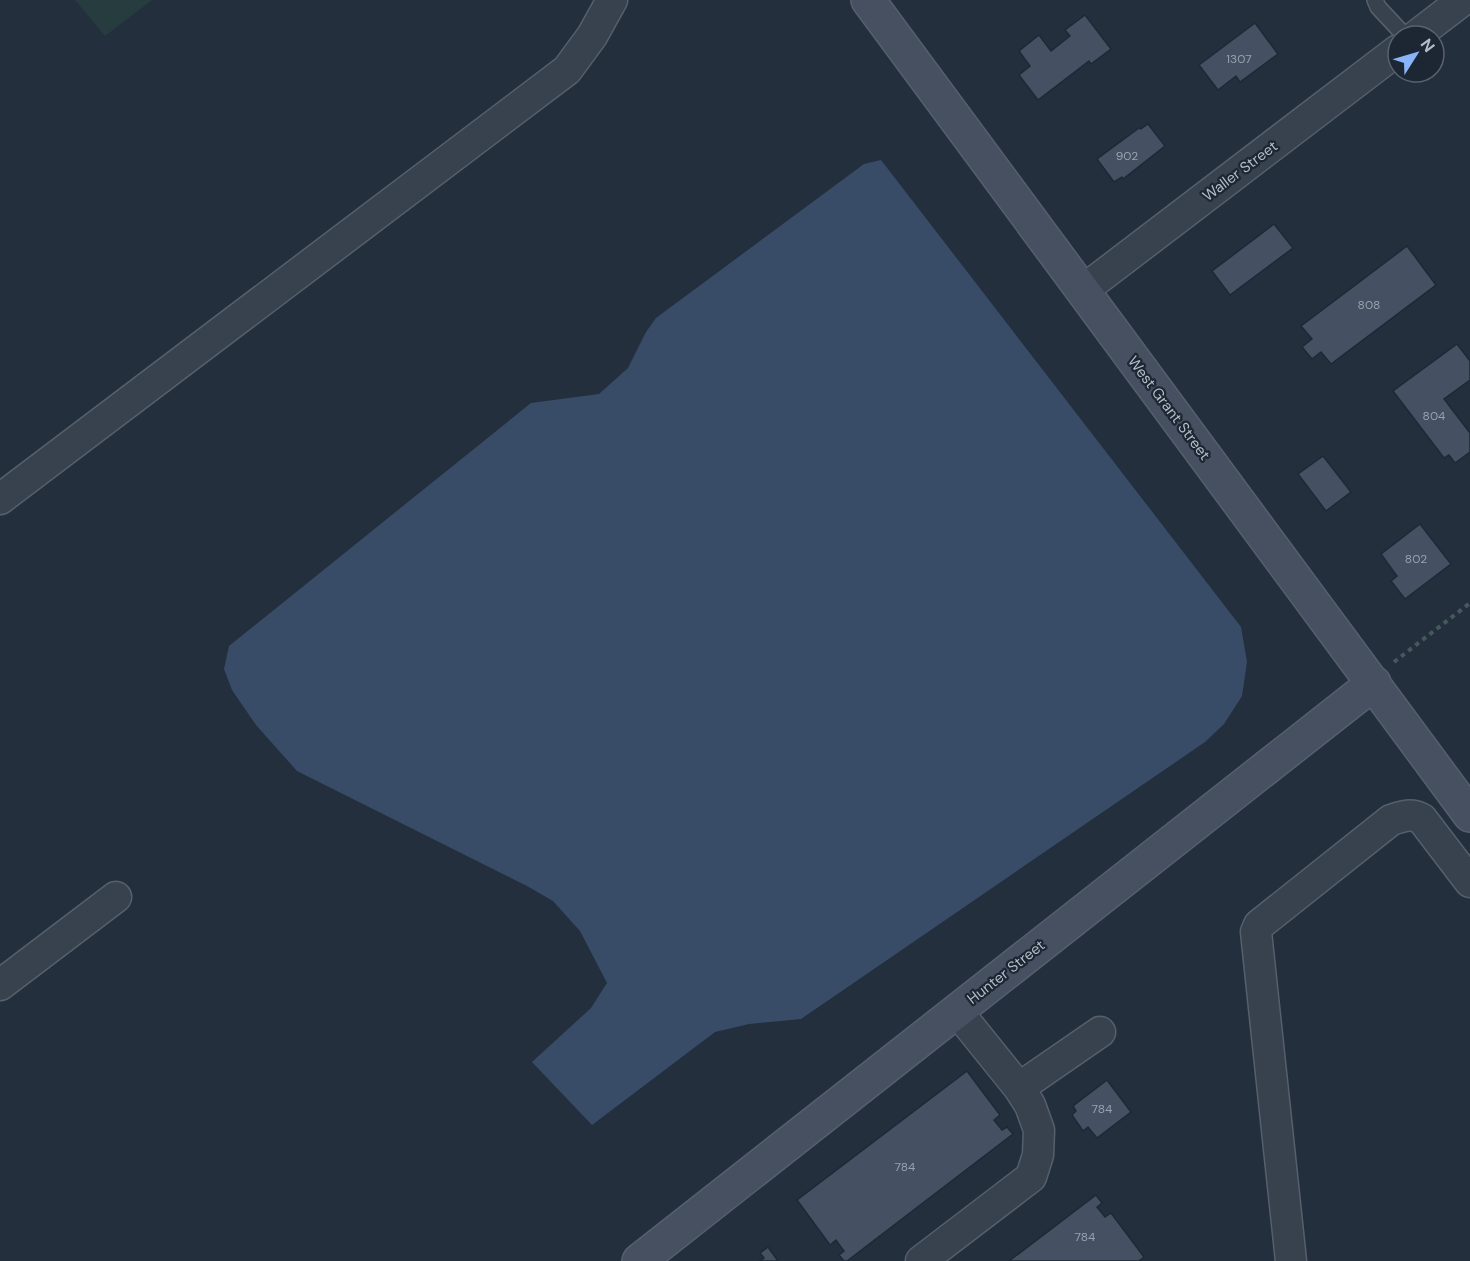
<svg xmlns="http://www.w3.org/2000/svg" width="1470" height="1261" viewBox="0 0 1470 1261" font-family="'DM Sans',sans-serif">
<rect width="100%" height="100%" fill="#242f3e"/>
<!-- green -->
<path fill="#263c3f" d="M75 0H152L105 36Z"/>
<!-- water -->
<path fill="#394c67" d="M881 160 1241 627 1247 662 1242 696 1224 724 1205 742 801 1019 749 1024 715 1032 592 1125 532 1062 591 1008 607 983 580 931 553 901 527 886 297 771 256 725 232 690 224 669 229 646 531 403 599 394 628 368 646 332 656 318 864 164Z"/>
<!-- building -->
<path fill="#455162" stroke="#1f2835" stroke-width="1.5" d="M1085 15 1111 49 1091 64 1089 61 1038 100 1019 75 1030 66 1019 51 1039 35 1051 51 1070 36 1065 30Z
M1255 23 1278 54 1240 82 1236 76 1218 90 1199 65Z
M1148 124 1165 146 1123 179 1122 177 1114 182 1097 159 1139 128 1141 129Z
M1274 224 1293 248 1230 295 1212 271Z
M1407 246 1436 285 1331 364 1321 352 1312 359 1302 347 1312 339 1301 326Z
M1457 344 1470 361V380L1444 399 1470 433V452L1455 463 1449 455 1444 458 1393 391Z
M1323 456 1351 492 1326 511 1298 474Z
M1420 524 1451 564 1405 599 1391 581 1397 576 1381 554Z
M967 1071 1000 1115 994 1120 1002 1130 1007 1127 1013 1134 847 1261H844L839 1255 844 1251 836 1240 830 1245 797 1200Z
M1107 1080 1131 1112 1097 1138 1088 1127 1083 1131 1072 1115 1076 1111 1073 1106Z
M1096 1195 1102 1203 1097 1207 1105 1217 1111 1213 1144 1257 1139 1261H1009Z
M768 1247 778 1261H760L764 1258 760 1253Z"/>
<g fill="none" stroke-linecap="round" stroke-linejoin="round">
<!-- lane casing -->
<g stroke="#565f6c" stroke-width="18">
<path id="lane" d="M1375 0 1378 7 1405 36"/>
</g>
<!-- street casing -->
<g stroke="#565f6c" stroke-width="33">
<path id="street" d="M1416 36 1463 0
M1082 291 1398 50
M0 499 567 70 592 36 612 0
M0 985 116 897
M1019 1088 1100 1032
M921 1261 1031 1177 1038 1155 1039 1130 1030 1105 1019 1088 957 1011
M1291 1261 1256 932 1259 925 1391 820C1403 816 1411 813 1422 819L1470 882"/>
</g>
<!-- secondary casing -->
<g stroke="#565f6c" stroke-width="36">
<path id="secondary" d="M868 0 1470 815
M639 1261 1374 683"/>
</g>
<!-- path -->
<path stroke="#44595c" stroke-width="4" stroke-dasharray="4.5 4.5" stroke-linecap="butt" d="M1394 662 1470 603"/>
<!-- lane -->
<use href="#lane" stroke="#38414e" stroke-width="15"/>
<!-- street -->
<use href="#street" stroke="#38414e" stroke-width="30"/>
<!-- secondary -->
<use href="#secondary" stroke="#465061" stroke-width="33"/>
</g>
<g text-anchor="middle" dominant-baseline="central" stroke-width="4.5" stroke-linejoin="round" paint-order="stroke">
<!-- number labels -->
<g font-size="12" fill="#98a1af">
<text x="1239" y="59">1307</text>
<text x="1127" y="156">902</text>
<text x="1369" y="305">808</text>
<text x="1434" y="416">804</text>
<text x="1416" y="559">802</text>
<text x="1102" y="1109">784</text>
<text x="905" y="1167">784</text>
<text x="1085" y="1237">784</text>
</g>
<!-- street labels -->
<g font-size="15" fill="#b4bcc9" stroke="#1d2633">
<text transform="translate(1240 171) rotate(-37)">Waller Street</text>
<text transform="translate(1169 408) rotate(53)">West Grant Street</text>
<text transform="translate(1006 972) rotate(-38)">Hunter Street</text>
</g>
</g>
<!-- north arrow -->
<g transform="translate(1416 54) rotate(53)"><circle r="28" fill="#1d2633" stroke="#59626f" stroke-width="1.5"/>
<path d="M0-4.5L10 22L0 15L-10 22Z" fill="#8ab4f8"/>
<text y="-9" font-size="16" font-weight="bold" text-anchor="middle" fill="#b4bcc9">N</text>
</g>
</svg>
